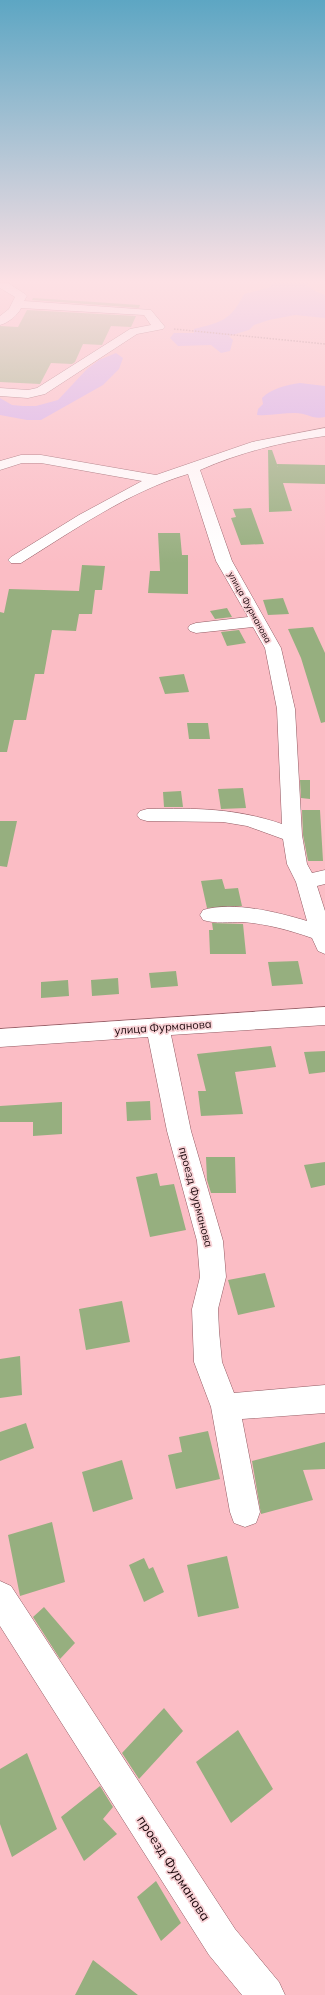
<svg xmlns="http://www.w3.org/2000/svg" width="325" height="1995" viewBox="0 0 325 1995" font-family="Mulish,sans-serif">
<rect width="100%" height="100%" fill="#fbbdc5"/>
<!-- green -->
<path fill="#d2aded" d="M273 283H309L307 285 315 291 325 295V318L295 315 269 320 254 325 249 330 229 336 233 340 230 351 221 353 211 345 178 346 170 338 174 333H194V329C222 322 231 320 244 294L268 288Z
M116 353 123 358 119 369 103 385 41 420H27L0 415V398L12 405 23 406H36L58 400 87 369 99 360Z
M300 383 325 386V417C312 420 308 413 295 413 282 413 270 416 257 415L258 409 263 404 262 398C272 388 287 385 300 383Z"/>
<!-- building -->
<path fill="#96af7f" d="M33 298 140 305 139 308 32 300Z
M27 310 136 316 131 327 111 326 102 345 83 344 75 362 72 364 51 363 40 384 0 382V326L18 327Z
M268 450H272L278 467 277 464 325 465V484L283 483 292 511 269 512Z
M251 508 264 544 241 545 231 518 236 517 233 509Z
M158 533H180L182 555H188V594L148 593 150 571H160Z
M82 565 105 566 102 590H95L92 614H79L76 631 52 630 44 674H35L26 720H14L7 752H0V612L4 613 9 589 79 591Z
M283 598 289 614 268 615 263 600Z
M227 608 232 617 215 619 210 611Z
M313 627 325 653V722L321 723 301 658 288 629Z
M239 630 246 643 227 646 221 632Z
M184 674 189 692 165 694 159 677Z
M187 723H208L210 739H189Z
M300 780H310V799L301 798Z
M243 788 246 808 221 809 218 789Z
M181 791 183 807H164L163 792Z
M302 810H320L323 861H308L303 835Z
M0 821H17L7 867 0 866Z
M222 879 225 889 238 888 242 906 207 908 201 881Z
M212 923 243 924 246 954H210L209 930H213Z
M298 961 303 984 272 986 268 962Z
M176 971 178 986 151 988 149 973Z
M118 978 119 994 92 996 91 980Z
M68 980 69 996 41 998V982Z
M271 1046 276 1067 235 1072 243 1114 201 1116 198 1091H206L197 1054Z
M325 1051V1072L309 1074 304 1052Z
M150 1101 151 1120 127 1121 126 1102Z
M62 1102V1134L33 1136V1122H0V1106Z
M206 1157H235L236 1193H211L207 1180Z
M325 1162V1185L311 1188 304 1165Z
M157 1173 160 1186 174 1184 186 1230 150 1237 136 1177Z
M265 1273 275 1307 238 1315 228 1280Z
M122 1301 130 1342 86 1350 79 1309Z
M20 1356 22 1395 0 1398V1359Z
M26 1423 34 1448 0 1461V1432Z
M208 1431 220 1479 176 1489 168 1455 182 1452 179 1437Z
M325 1442V1469L303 1470 313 1500 261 1514 252 1461Z
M122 1460 133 1499 93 1512 82 1472Z
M52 1522 65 1582 20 1596 8 1535Z
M227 1556 239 1608 198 1617 187 1565Z
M144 1558 149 1569 153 1567 164 1592 144 1602 129 1565Z
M44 1607 75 1643 60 1659 33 1617Z
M164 1708 183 1731 139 1779 122 1753Z
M238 1730 273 1789 231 1823 196 1762Z
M27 1753 57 1829 12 1857 0 1824V1769Z
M100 1786 113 1807 103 1819 117 1834 84 1861 61 1817Z
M156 1881 181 1923 161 1941 137 1897Z
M93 1960 138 1995H75Z"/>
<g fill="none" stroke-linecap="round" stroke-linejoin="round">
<!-- minor casing -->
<g stroke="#925b63" stroke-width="1">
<path id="minor" d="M0 283H8L25 294 27 296 24 301 151 310 165 327 163 329 137 334 45 394 28 398 0 396V388L28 390 37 388 130 329 151 325 144 315 21 308C18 315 8 323 0 325V316L9 309 15 297 0 288Z
M325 428V436C282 442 241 452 200 470L232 561 281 648 295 709 302 835 307 864 312 873 325 870V884L317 886 325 911V954L318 951 312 938C289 930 267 924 243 922 229 922 216 924 203 920L200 915 203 910C233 901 277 912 307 921L296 882 287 864 283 839 247 826 223 822 147 821 140 819 137 815 140 811 147 809C196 808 235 808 282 824L277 709 265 648 253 627 196 633 190 631 188 628 190 625 196 623 248 617 216 561 188 474C128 492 74 530 21 563H11L8 560 11 557 79 515 142 481 41 463H22L0 470V461L21 455H41L156 475 252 442Z
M325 1007V1025L171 1035 191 1131 223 1241 226 1277 218 1309 219 1331 222 1362 234 1393 325 1385V1413L242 1419 260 1512 256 1523 245 1527 234 1523 230 1512 211 1407 194 1362 192 1309 200 1277 197 1241 167 1131 148 1037 0 1047V1029Z
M0 1581 11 1586 235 1929 279 1982 285 1995H242L209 1955 0 1626Z"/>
</g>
<!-- path -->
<path stroke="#a97b81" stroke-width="1.5" stroke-dasharray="1.5 1.5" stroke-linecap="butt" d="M174 329 325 344"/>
<!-- minor -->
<use href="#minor" fill="#fff" fill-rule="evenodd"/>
</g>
<!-- sky -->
<linearGradient id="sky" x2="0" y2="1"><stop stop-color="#5da6c3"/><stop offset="0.5" stop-color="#fde1e5"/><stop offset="1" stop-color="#fde1e5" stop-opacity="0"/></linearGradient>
<rect width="325" height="563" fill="url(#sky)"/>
<g text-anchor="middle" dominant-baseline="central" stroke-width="3.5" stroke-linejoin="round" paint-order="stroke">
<!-- far-street labels -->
<g font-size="9" fill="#1a060a" stroke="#f8d2d6">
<text transform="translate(250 607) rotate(61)">улица Фурманова</text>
</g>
<!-- street labels -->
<g font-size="11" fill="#1a060a" stroke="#f8d2d6">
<text transform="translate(163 1027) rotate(-4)">улица Фурманова</text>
<text transform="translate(196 1197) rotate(75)">проезд Фурманова</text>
</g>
<!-- near-street labels -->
<g font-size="13" fill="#1a060a" stroke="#f8d2d6">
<text transform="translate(174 1868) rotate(57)">проезд Фурманова</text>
</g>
</g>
</svg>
